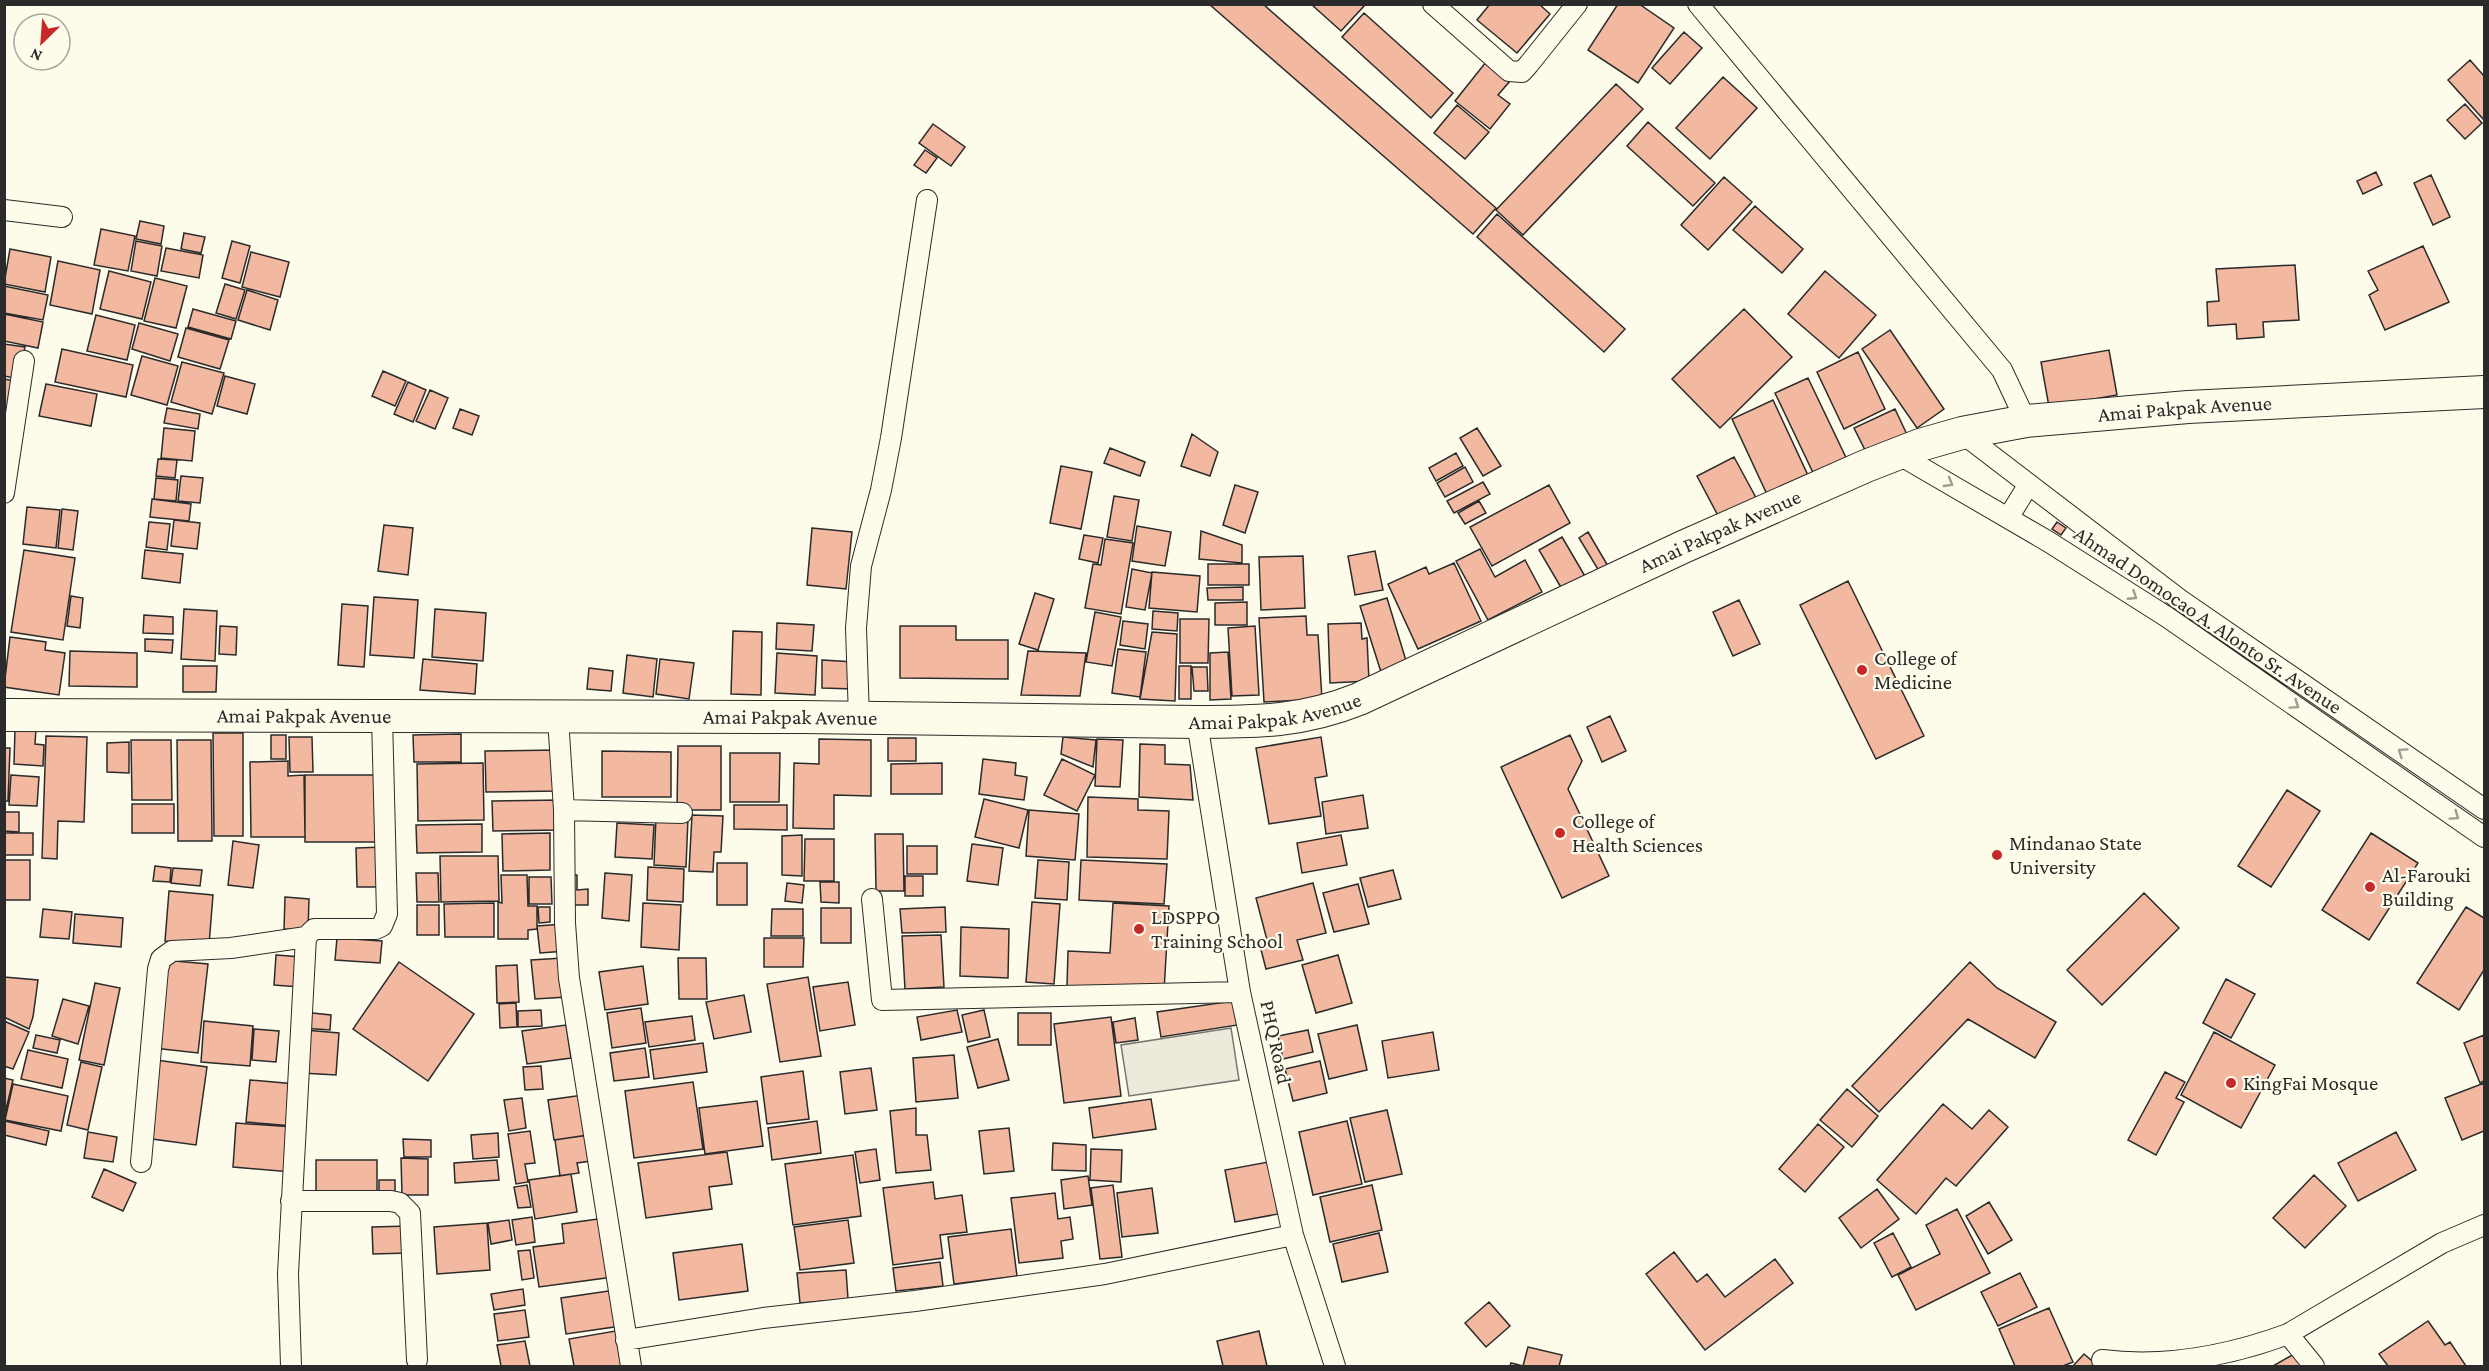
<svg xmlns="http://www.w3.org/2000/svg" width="2489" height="1371" viewBox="0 0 2489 1371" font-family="'Crimson Pro',serif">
<rect width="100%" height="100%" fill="#fdfbea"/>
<!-- grass -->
<path fill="#ecebdb" stroke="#74746e" stroke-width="1.5" d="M1231 1028 1239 1080 1129 1096 1121 1045Z"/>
<!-- building -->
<path fill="#f2b8a0" stroke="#2b2b2b" stroke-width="1.5" d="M1209 4H1263L1496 208 1473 234Z
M1311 4H1363L1364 6 1341 31Z
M1490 4H1539L1550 14 1517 53 1477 20Z
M1618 4H1639L1674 28 1638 83 1588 50Z
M1364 13 1453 93 1431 118 1342 37Z
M1684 32 1702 48 1670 84 1652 68Z
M2470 60 2484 76V120L2448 80Z
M1486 62 1510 81 1498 95 1510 104 1490 129 1455 101Z
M1723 77 1757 108 1710 159 1676 128Z
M1616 84 1643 109 1523 235 1496 210Z
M2465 104 2482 123 2465 139 2447 120Z
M1457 105 1489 132 1465 159 1434 133Z
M1648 122 1715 183 1693 206 1627 146Z
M933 124 965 147 951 166 919 143Z
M925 150 937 158 926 173 914 165Z
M2376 172 2382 185 2363 194 2357 181Z
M2431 175 2450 217 2433 225 2414 183Z
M1724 177 1752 202 1708 250 1681 225Z
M1755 206 1803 249 1782 273 1733 230Z
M1497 214 1625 329 1604 352 1477 237Z
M140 221 164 226 161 244 136 239Z
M101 229 135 236 128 271 94 265Z
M184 233 205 237 201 253 181 249Z
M136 241 162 246 157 276 131 271Z
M232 241 250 246 240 283 222 278Z
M2423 246 2449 302 2385 330 2369 295 2378 290 2368 271Z
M166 248 203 255 199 278 161 271Z
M10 249 51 257 45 292 4 284Z
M251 252 289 262 280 297 242 287Z
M58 261 100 270 92 314 50 305Z
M2295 265 2299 320 2263 322 2264 337 2237 339 2236 324 2208 326 2207 302 2219 301 2216 269Z
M109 271 151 282 142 319 100 309Z
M1825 271 1876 315 1839 358 1788 314Z
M155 278 187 286 176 328 144 321Z
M225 284 245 290 236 319 216 313Z
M4 286 48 295 43 320 4 313Z
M247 290 278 300 270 330 238 320Z
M193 309 236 321 231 339 188 327Z
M1744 309 1792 357 1720 428 1672 379Z
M4 314 43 322 38 348 4 341Z
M96 315 135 325 127 360 87 351Z
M139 323 178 334 170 361 132 349Z
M186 328 229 340 220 369 178 357Z
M1890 330 1944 409 1917 428 1862 349Z
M4 344 25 347 19 379 4 376Z
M62 349 133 365 126 397 55 382Z
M2109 350 2117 395 2049 407 2041 362Z
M1858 352 1885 409 1844 429 1817 372Z
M142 356 178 366 167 405 131 395Z
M182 362 224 373 212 414 171 402Z
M383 371 406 381 395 406 372 396Z
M225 376 255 384 247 414 217 406Z
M1808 378 1850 466 1817 481 1775 393Z
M4 379 20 382 12 419 4 417Z
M408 382 426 390 413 422 394 414Z
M46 384 97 394 91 426 39 416Z
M430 390 448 398 435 429 416 421Z
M1773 400 1812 484 1771 503 1732 419Z
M167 408 200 414 198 429 164 423Z
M460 409 479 416 472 435 453 428Z
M1895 409 1910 441 1870 460 1854 428Z
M164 428 195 431 192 461 161 458Z
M1477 428 1501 466 1483 476 1460 438Z
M1192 434 1218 452 1210 476 1181 466Z
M1110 448 1145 462 1140 476 1104 463Z
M1456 453 1463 466 1436 481 1429 468Z
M1734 457 1761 507 1724 527 1697 476Z
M158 459 177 460 175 478 156 476Z
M1061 466 1092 472 1081 529 1050 523Z
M1465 467 1473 482 1445 497 1437 483Z
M181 476 203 478 200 503 178 501Z
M156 478 178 480 176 501 154 499Z
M1483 482 1490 494 1454 513 1447 501Z
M1235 485 1258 492 1245 533 1223 525Z
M1549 485 1570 523 1492 566 1470 527Z
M1114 496 1139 500 1132 541 1107 537Z
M152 499 191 504 189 521 150 517Z
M1479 501 1486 513 1465 524 1458 513Z
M27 507 60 510 56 548 23 544Z
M62 509 78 511 73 550 58 548Z
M174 520 200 523 197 549 171 546Z
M149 522 170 524 167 550 146 547Z
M2057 522 2066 528 2061 535 2052 529Z
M384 525 413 528 408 575 378 571Z
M1137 526 1171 532 1165 566 1132 561Z
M812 528 852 532 846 589 807 585Z
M1201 531 1242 545V563L1199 559Z
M1588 532 1608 566 1599 571 1579 538Z
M1084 535 1103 538 1098 563 1079 559Z
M1562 537 1589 583 1566 596 1539 550Z
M1105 539 1133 543 1121 614 1085 608 1093 564 1101 565Z
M1480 549 1495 577 1525 560 1542 592 1488 620 1456 561Z
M24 550 75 558 63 640 11 632Z
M145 550 183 554 180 583 142 578Z
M1375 551 1383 590 1355 595 1348 556Z
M1303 556 1305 608 1261 610 1259 557Z
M1454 563 1481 621 1418 649 1388 584 1426 567 1429 574Z
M1208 564H1249V585H1208Z
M1132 569 1152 573 1145 610 1126 607Z
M1152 572 1200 576 1197 612 1149 608Z
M1848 581 1924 736 1876 759 1800 605Z
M1243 587V600H1208L1207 588Z
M1035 593 1054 599 1038 650 1019 644Z
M71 596 83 598 80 628 67 626Z
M374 597 418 600 414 658 370 655Z
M1387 598 1407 664 1381 672 1360 606Z
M1739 600 1760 644 1733 656 1713 612Z
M1247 602V625H1215V603Z
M342 604 368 606 364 667 338 665Z
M184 609 217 611 215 661 181 659Z
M435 609 486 613 483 661 432 657Z
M1153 611 1178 613 1177 631 1152 629Z
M1095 612 1121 617 1112 666 1086 662Z
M144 615 173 617V634L143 633Z
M1306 616 1307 635H1318L1322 699 1264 702 1259 618Z
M1180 619H1209L1208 663H1180Z
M1123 621 1148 624 1145 649 1120 645Z
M777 623 814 625 812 651 776 649Z
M1361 623 1362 639 1367 638 1369 681 1330 683 1328 624Z
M220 626 237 627 236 655 219 654Z
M900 626H956V640H1008V679L900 678Z
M1255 626 1259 695 1232 696 1228 628Z
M733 631 762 632 761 695 731 694Z
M1152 632 1177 634 1175 701 1140 699Z
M10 637 46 642 45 650 65 653 59 695 4 687Z
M145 639 173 640 172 653 145 651Z
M1118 649 1146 652 1140 697 1112 693Z
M70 651 137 653V687L69 686Z
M1028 651 1086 653 1080 696 1021 695Z
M1228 652 1231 699 1210 700V653Z
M777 653 817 656 815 695 775 693Z
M627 655 657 659 653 697 623 693Z
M423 659 477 664 475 694 420 690Z
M660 659 694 663 689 699 656 694Z
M822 660 855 662 854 689 822 688Z
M183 666H217L216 692H183Z
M1179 666H1191V699H1179Z
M1192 667H1207L1208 691H1194Z
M589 668 613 671 611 691 587 689Z
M1610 716 1626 751 1602 762 1587 727Z
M15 729H36L35 744 44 745 43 766 14 764Z
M213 733H243V836H214Z
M461 734V762H414L413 735Z
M271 735H286V759H271Z
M1570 735 1582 761 1568 789 1609 876 1562 898 1501 767Z
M46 736 87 737 84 822 58 821 57 859 42 858Z
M289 737H312L313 772H290Z
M1063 737 1096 740 1093 767 1061 754Z
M1321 737 1327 776 1315 778 1321 816 1269 824 1256 748Z
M888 738H916V761H888Z
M819 739 871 740V796L834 795V829L793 828 794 763 819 764Z
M1097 739 1123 740 1120 787 1095 786Z
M131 740H171L172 800H132Z
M177 740H211L212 841H178Z
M129 742V773L107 772V743Z
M1140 744 1165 745V764L1190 765 1193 800 1139 797Z
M678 746H721V810H677Z
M4 748H10L8 801H4Z
M558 750 559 791 486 792 485 751Z
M602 751 671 752V797H602Z
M730 753H780L779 802H730Z
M983 759 1016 763 1015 775 1027 777 1024 800 979 794Z
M1062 759 1095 775 1077 811 1044 795Z
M288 761V776L304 775 305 837H251L250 762Z
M483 763 484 820 418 821 417 764Z
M942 763V794H891V764Z
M11 775 39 777 37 806 9 805Z
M305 775H383V842H305Z
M2287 790 2320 811 2271 887 2238 866Z
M1363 795 1368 828 1326 834 1322 802Z
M1088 797 1138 799V810L1169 811 1167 859 1087 857Z
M984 799 1028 810 1019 848 975 837Z
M561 800V830L493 831 492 801Z
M132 804H174V833H132Z
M734 805H787V830L734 829Z
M1029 810 1079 814 1075 860 1026 856Z
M4 812H19V832L4 831Z
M692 815 723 816 721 852H714L713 872 689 871Z
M656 817 688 818 686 867 654 865Z
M617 823 654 825 652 859 615 857Z
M482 824V852L417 853 416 825Z
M4 833H33V855H4Z
M550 833V870L503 871 502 834Z
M2371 833 2418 863 2369 940 2322 910Z
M875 834H903L904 891H876Z
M802 835V876L782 875V836Z
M1341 835 1347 865 1302 873 1297 843Z
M805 839H834V881H804Z
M233 841 259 845 253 888 228 885Z
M972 844 1003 848 998 885 967 881Z
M907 846H937V874H907Z
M384 847V887H357L356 848Z
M440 856H498L499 901 441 902Z
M4 860H30V900H4Z
M1038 860 1069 862 1067 900 1035 898Z
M1081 860 1167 864 1164 904 1079 900Z
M717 863H747V905H717Z
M155 866 171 868 170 882 153 881Z
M648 867 684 869 683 902 647 900Z
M173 868 202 870 200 886 171 883Z
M1393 870 1401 899 1368 907 1360 878Z
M416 873H438L439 902H417Z
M605 873 632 875 629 921 602 918Z
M501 875H527L528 906H537V929L528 930V939H498V902L502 903Z
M577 875V890L588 889V905H567V876Z
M905 876H923V896H905Z
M529 877H551L552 904H529Z
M820 882H839V903L821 902Z
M787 883 804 885 802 903 785 901Z
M1313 883 1326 933 1297 940 1303 960 1266 969 1259 942 1267 940 1256 898Z
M1358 884 1369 924 1334 932 1323 893Z
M169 891 213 895 209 945 165 941Z
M2144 893 2179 928 2102 1005 2067 970Z
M285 897 309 899 308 931 284 929Z
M1032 902 1060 904 1054 984 1026 982Z
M494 903V937H445L444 904Z
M643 903 681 905 679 950 641 947Z
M1113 903 1169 906 1164 991 1067 986 1068 951 1110 953Z
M417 905H439V935H417Z
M538 907H550V922L539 923Z
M945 907 946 932 902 933 900 909Z
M2466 907 2484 918V970L2459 1010 2417 983Z
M821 908H851V943H821Z
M43 909 72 912 69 939 40 937Z
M772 909H803V936H771Z
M75 914 123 918 121 947 73 943Z
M564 924 566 951 540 953 537 926Z
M961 927 1009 929 1008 978 960 976Z
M941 935 944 987 905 989 902 936Z
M337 938 382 941 380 963 335 960Z
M764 938H804L803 967H764Z
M276 955 302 957 300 987 274 985Z
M1338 955 1352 1003 1316 1013 1302 965Z
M563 958 567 997 535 999 531 960Z
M678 958H706L707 999H679Z
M164 960 208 964 198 1053 154 1048Z
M399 962 474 1014 428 1081 353 1029Z
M1970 962 1997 988 2056 1022 2035 1058 1968 1019 1879 1112 1852 1086Z
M517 965 519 1002 497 1003 496 966Z
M643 966 648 1004 605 1010 599 972Z
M4 977 38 980 33 1017 29 1029 4 1017Z
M808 977 821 1056 780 1062 767 984Z
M2226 979 2255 994 2231 1038 2203 1023Z
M848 982 855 1025 820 1031 813 987Z
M95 983 120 988 104 1065 79 1060Z
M744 995 751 1032 714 1039 706 1002Z
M63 999 89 1006 78 1044 52 1036Z
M1240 1000 1244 1024 1161 1037 1157 1012Z
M516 1003 517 1027 500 1028 499 1004Z
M641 1008 646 1043 612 1048 607 1013Z
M541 1010 542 1026 518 1027V1011Z
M957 1010 962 1032 921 1040 917 1017Z
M984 1010 990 1037 968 1042 962 1015Z
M303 1012 331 1015 330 1030 302 1028Z
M1018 1013H1051V1045H1018Z
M692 1016 695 1040 649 1047 645 1022Z
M1111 1017 1121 1096 1064 1103 1054 1024Z
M1135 1018 1138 1040 1116 1043 1113 1022Z
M4 1021 29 1032 13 1069 4 1066Z
M204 1021 253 1026 250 1066 201 1062Z
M566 1025 571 1058 527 1064 522 1031Z
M1357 1025 1367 1070 1329 1079 1318 1034Z
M254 1029 279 1031 276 1062 252 1060Z
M305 1030 339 1033 336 1075 302 1073Z
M1308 1030 1313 1052 1283 1059 1278 1036Z
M1433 1032 1439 1070 1388 1078 1382 1041Z
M2214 1032 2275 1065 2241 1128 2181 1095Z
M36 1035 60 1040 57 1053 33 1048Z
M2484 1035V1081L2480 1083 2464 1043Z
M998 1039 1009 1080 978 1088 967 1047Z
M703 1043 707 1072 654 1079 650 1050Z
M645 1048 649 1077 614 1081 610 1053Z
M28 1050 68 1059 62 1088 21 1079Z
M954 1055 958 1098 916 1102 913 1058Z
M156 1060 207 1067 196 1145 145 1138Z
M1320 1061 1327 1093 1293 1101 1285 1069Z
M81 1062 102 1067 88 1130 67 1125Z
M541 1066 543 1089 525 1090 523 1067Z
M871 1068 877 1110 845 1114 840 1072Z
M803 1071 809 1119 767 1124 761 1077Z
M2165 1072 2185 1082 2176 1098 2184 1102 2156 1155 2128 1140Z
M4 1078 13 1080 4 1118Z
M250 1080 296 1084 293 1126 246 1122Z
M693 1082 703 1149 634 1158 625 1091Z
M2484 1083V1131L2462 1140 2445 1098Z
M13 1084 68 1096 61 1131 5 1120Z
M1847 1089 1878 1116 1852 1147 1820 1120Z
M583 1095 589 1135 554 1140 548 1100Z
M522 1098 526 1128 509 1131 504 1100Z
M1151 1099 1156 1129 1093 1138 1089 1108Z
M757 1101 763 1146 705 1154 699 1108Z
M1943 1104 1972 1129 1989 1110 2008 1127 1956 1186 1946 1178 1916 1214 1877 1180Z
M916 1108V1135H927L931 1170 896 1173 890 1111Z
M1387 1110 1402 1174 1365 1182 1350 1118Z
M5 1121 49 1131 46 1145 4 1135Z
M817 1121 821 1153 772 1160 768 1128Z
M1347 1121 1362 1184 1313 1195 1299 1132Z
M236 1123 294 1127 291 1172 233 1167Z
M1818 1124 1844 1147 1805 1192 1779 1169Z
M1009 1128 1014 1171 984 1174 979 1131Z
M530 1131 535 1163 525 1164 528 1182 516 1184 508 1134Z
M88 1132 117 1137 113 1162 84 1158Z
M2396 1132 2416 1170 2358 1201 2338 1163Z
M498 1133 499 1157 473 1159 471 1135Z
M587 1135 591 1161 577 1163 579 1173 560 1176 555 1140Z
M403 1139 431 1140V1157H404Z
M1053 1143 1086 1145V1171L1052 1170Z
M876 1149 880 1180 860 1183 855 1152Z
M1091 1149 1122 1150 1121 1182 1090 1180Z
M727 1152 732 1184 709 1187 712 1209 646 1218 638 1163Z
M853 1155 861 1216 793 1225 785 1164Z
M401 1158 428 1159V1195H402Z
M316 1160H377V1193L316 1192Z
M497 1160 499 1180 455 1183 454 1163Z
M1268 1162 1278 1214 1235 1222 1225 1170Z
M104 1169 136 1183 123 1211 92 1197Z
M571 1174 577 1212 535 1219 529 1180Z
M2314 1175 2346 1206 2305 1248 2273 1218Z
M1088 1176 1092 1205 1064 1209 1061 1180Z
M379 1180H395V1197L379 1196Z
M933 1182 935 1199 962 1195 967 1232 940 1235 943 1258 893 1265 883 1188Z
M527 1185 531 1207 518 1208 514 1187Z
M1113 1185 1122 1257 1100 1259 1091 1188Z
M1372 1185 1382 1230 1330 1242 1320 1197Z
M1152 1188 1158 1233 1122 1237 1117 1193Z
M1877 1189 1899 1219 1861 1248 1839 1218Z
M1055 1193 1058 1219 1070 1217 1073 1239 1061 1241 1063 1258 1019 1263 1011 1198Z
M1989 1202 2012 1240 1988 1254 1966 1216Z
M1957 1209 1990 1273 1916 1310 1898 1275 1940 1254 1926 1225Z
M532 1217 535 1242 516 1245 512 1220Z
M605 1218 613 1277 539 1287 533 1247 564 1243 562 1224Z
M509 1220 512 1240 491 1244 488 1223Z
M848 1220 854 1263 800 1270 794 1227Z
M487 1223 490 1270 437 1274 434 1227Z
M409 1226V1253L373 1254 372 1227Z
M1011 1229 1017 1276 954 1284 948 1237Z
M1379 1233 1388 1272 1342 1282 1333 1244Z
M1893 1233 1911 1267 1892 1277 1874 1243Z
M742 1244 748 1291 679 1300 673 1253Z
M530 1250 534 1278 522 1280 518 1251Z
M1674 1252 1697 1282 1707 1274 1725 1297 1775 1259 1793 1283 1705 1350 1646 1274Z
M940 1262 943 1286 896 1291 893 1268Z
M846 1270 848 1299 800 1303 797 1273Z
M2020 1273 2037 1307 1998 1326 1981 1292Z
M523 1289 525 1305 494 1310 491 1294Z
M615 1290 621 1326 566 1334 561 1298Z
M1489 1302 1510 1326 1486 1347 1465 1323Z
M2049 1308 2073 1362 2063 1366H2015L1999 1329Z
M525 1310 529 1337 498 1341 494 1314Z
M2428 1321 2445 1345 2450 1342 2466 1366H2388L2379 1354Z
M621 1330 627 1366H574L569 1339Z
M1259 1331 1267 1366H1223L1217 1341Z
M525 1341 530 1366H501L497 1345Z
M1528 1347 1562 1355 1559 1366H1510L1511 1363 1523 1366Z
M2084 1354 2098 1366H2073Z
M2294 1354 2302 1366H2273Z"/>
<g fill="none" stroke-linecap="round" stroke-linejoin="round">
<!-- minor casing -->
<g stroke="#2b2b2b" stroke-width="22">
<path id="minor" d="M1433 4 1509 71 1522 72 1529 64 1577 4
M1698 4 2002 370 2026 421
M4 210 62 217
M1962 433 2179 599 2484 809
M1898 454 2049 542 2167 617 2484 837
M4 493 24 361
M2008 518 2029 484
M558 718 564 810 565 923 569 978 631 1366
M859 718 856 628 861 566 881 490 891 438 927 200
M1197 722 1240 992 1293 1235 1335 1366
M564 810 682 813
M872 899 882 1000 1240 992
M141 1162 158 969 161 959 172 951 231 948 306 937
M291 1201H391L400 1203 410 1213 417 1360
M2288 1334 2314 1366
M626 1340 763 1318 915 1301 1105 1274 1293 1235
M2102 1360C2166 1368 2228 1356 2288 1334L2442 1243 2484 1225
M291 1366 288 1274 306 937 314 929H376L382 926 387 914 382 717"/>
</g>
<!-- trunk casing -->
<g stroke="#2b2b2b" stroke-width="34">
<g id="trunk">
<path id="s1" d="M4 715 801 717 1197 722C1257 722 1302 722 1359 699L1683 547 1866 466 1920 445 1962 433 2026 421 2188 407 2484 392"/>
</g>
</g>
<!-- minor -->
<use href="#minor" stroke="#fdfbea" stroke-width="20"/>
<!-- trunk -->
<use href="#trunk" stroke="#fdfbea" stroke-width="32"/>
</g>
<!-- one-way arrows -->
<defs><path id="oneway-chevron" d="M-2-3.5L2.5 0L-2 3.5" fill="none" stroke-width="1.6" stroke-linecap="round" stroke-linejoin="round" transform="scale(1.5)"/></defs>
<g stroke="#9e9d94">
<use href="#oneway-chevron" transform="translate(1949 483) rotate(30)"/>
<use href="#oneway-chevron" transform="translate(2133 596) rotate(33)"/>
<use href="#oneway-chevron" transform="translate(2295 705) rotate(34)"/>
<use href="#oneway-chevron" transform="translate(2402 752) rotate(-145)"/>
<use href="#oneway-chevron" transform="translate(2455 816) rotate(34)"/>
</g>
<!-- markers -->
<g fill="#c62828" stroke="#fdfbea" stroke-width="2">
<circle cx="1862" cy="670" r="6"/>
<circle cx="1560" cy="833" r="6"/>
<circle cx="1997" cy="855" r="6"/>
<circle cx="2370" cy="887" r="6"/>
<circle cx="1139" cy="929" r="6"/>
<circle cx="2231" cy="1083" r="6"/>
</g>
<g text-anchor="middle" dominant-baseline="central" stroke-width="4.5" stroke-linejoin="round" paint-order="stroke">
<!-- street labels -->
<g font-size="21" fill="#2b2b2b" stroke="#fdfbea">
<text stroke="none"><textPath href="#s1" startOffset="2242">Amai Pakpak Avenue</textPath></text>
<text stroke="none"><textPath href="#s1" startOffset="1756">Amai Pakpak Avenue</textPath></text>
<text transform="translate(2208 620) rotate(34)">Ahmad Domocao A. Alonto Sr. Avenue</text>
<text stroke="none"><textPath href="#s1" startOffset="1272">Amai Pakpak Avenue</textPath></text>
<text stroke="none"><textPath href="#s1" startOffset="300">Amai Pakpak Avenue</textPath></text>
<text stroke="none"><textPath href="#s1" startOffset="786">Amai Pakpak Avenue</textPath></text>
<text transform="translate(1276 1042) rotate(78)">PHQ Road</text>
</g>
<!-- poi labels -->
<g font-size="21" fill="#2b2b2b" stroke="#fdfbea" text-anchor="start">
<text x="1874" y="658">College of<tspan x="1874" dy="24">Medicine</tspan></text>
<text x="1572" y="821">College of<tspan x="1572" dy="24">Health Sciences</tspan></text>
<text x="2009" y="843">Mindanao State<tspan x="2009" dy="24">University</tspan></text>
<text x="2382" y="875">Al-Farouki<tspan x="2382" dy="24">Building</tspan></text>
<text x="1151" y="917">LDSPPO<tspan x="1151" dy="24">Training School</tspan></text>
<text x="2243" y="1083">KingFai Mosque</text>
</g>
</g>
<!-- border -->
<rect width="2489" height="1371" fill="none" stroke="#2b2b2b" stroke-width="12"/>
<!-- north arrow -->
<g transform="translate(42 42) rotate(205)"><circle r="28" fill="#fdfbea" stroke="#a9a89e" stroke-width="1.5"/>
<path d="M0-4.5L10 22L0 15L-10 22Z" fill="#c62828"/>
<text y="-9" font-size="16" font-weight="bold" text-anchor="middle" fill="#2b2b2b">N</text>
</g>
</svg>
